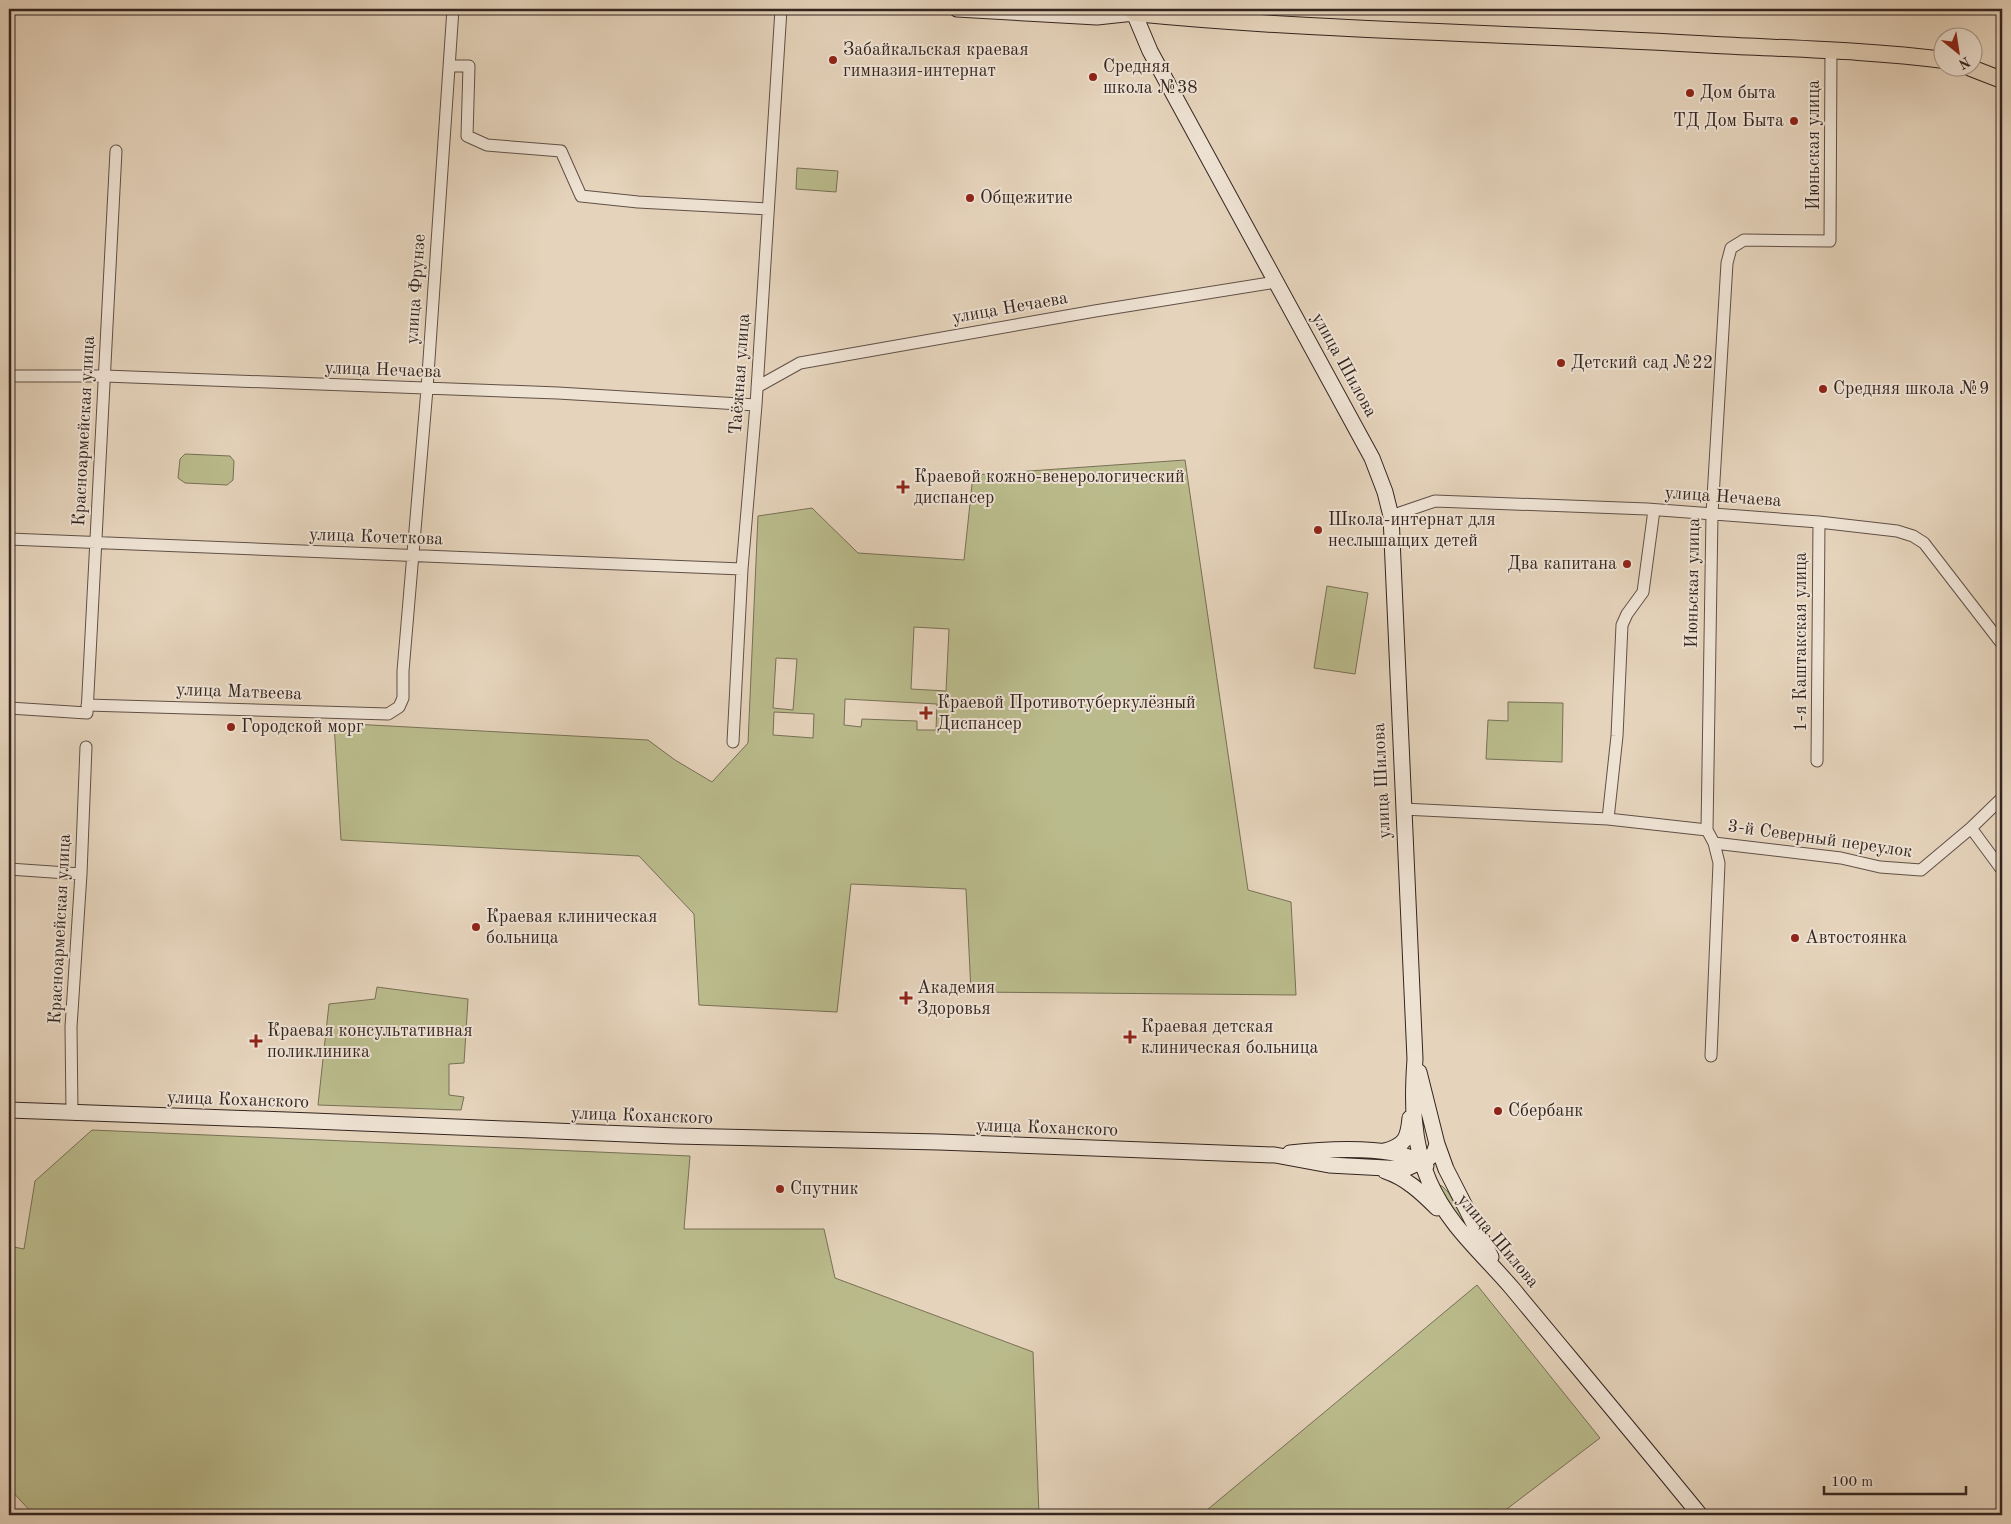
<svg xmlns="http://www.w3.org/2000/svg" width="2011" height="1524" viewBox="0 0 2011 1524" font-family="'Old Standard TT',serif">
<rect width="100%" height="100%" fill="#e5d3bb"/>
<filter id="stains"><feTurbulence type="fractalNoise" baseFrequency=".004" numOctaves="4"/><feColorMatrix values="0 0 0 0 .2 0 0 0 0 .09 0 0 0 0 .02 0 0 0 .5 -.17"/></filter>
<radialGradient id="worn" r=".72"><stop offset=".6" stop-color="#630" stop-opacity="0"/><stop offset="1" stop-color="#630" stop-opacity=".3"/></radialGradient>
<!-- green -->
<path fill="#babb8c" stroke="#777056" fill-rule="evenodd" d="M797 168 838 171 836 192 796 189Z
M185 454 230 456 234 461 233 480 227 485 185 483 178 478 180 459Z
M1185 460 1248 890 1291 902 1296 995 971 992 966 889 851 884 837 1012 699 1005 694 914 639 856 341 840 334 723 648 740 675 760 712 782 748 743 758 516 812 508 858 553 964 560 973 475ZM914 627 949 629 946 691 911 689ZM776 658 797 659 793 710 773 708ZM845 699 937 704 936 730H917V721L862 719 861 727 844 725ZM774 712 814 714 813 738 773 735Z
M1327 586 1368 593 1355 674 1314 668Z
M1508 702 1563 703 1562 762 1486 759 1488 720 1508 721Z
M377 987 468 999 464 1063 449 1064V1095L464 1097 461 1110 318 1105 329 1004 375 999Z
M92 1130 690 1156 684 1229H824L835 1278 1033 1352 1039 1515H34L9 1488V1246L24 1249 35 1181Z
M1439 1185 1442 1186 1448 1192 1468 1226 1467 1228 1437 1187Z
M1477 1285 1600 1438 1499 1515H1201Z"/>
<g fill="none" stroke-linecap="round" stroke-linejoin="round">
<!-- street casing -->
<g stroke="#605047" stroke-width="13">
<path id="street" d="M450 66H469L467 136 487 145 561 151 581 196 638 202 768 209
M9 376H105L558 393 756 405
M757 387 800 363 1095 311 1276 282
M1391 516 1435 501 1647 509 1819 522 1897 531 1913 536 1924 543 2002 644
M9 539 742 569
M87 705 388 714 399 707 403 698V671L427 389 453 9
M9 708 87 713 116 151
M733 742 742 569 756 405 781 9
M1817 761 1819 522
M1403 809 1608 819 1707 830
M1608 819 1617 736 1622 625 1627 614 1643 592 1654 510
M1971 828 2002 870
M1714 843 1841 858 1880 867 1921 870 1971 828 2002 798
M9 869 81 874
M1711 1056 1719 863 1714 843 1707 830 1712 514 1727 263 1731 248 1744 240 1830 241 1831 50
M72 1113 71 1027 81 874 86 747"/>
</g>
<!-- secondary casing -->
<g stroke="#342520" stroke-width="17">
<path id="secondary" d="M957 9 1097 17 1134 13
M1134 13 1150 51 1372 458 1385 492 1391 516 1415 1059C1412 1101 1412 1142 1429 1181 1448 1225 1482 1253 1512 1288 1575 1364 1638 1439 1700 1515
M1419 1072 1437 1144 1446 1169 1491 1257
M9 1110 313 1121 675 1136 939 1142 1275 1155 1329 1165 1405 1169 1429 1158 1434 1153 1437 1144
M1385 1151C1405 1145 1408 1139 1410 1118
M1290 1153C1325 1149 1399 1144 1426 1166
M1385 1171C1406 1178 1421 1192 1437 1208"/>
</g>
<!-- primary casing -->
<g stroke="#342520" stroke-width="18">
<path id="primary" d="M1131 9 1134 13C1327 32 1522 33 1716 45 1792 49 1868 50 1944 60
M1971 68 2002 80"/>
</g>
<!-- street -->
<use href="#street" stroke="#eee2d3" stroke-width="11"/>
<!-- secondary -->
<use href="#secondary" stroke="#eee2d3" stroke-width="15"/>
<!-- primary -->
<use href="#primary" stroke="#e5d3bb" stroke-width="16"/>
</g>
<!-- markers -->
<g fill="#8f2418" stroke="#eee2d3" stroke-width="2">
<circle cx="833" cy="60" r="5"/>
<circle cx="1093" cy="77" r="5"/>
<circle cx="1690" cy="93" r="5"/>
<circle cx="1794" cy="121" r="5"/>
<circle cx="970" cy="198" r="5"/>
<circle cx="1561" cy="363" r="5"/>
<circle cx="1823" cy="389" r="5"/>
<path d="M900.5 479.5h5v5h5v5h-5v5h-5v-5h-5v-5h5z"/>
<circle cx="1318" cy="530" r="5"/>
<circle cx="1627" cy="564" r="5"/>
<path d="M923.5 705.5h5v5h5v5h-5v5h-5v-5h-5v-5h5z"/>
<circle cx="231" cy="727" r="5"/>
<circle cx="476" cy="927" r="5"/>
<circle cx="1795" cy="938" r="5"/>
<path d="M903.5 990.5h5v5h5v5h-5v5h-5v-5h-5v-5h5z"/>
<path d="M1127.5 1029.5h5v5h5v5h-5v5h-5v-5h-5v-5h5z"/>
<path d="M253.5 1033.5h5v5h5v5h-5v5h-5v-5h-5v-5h5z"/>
<circle cx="1498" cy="1111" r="5"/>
<circle cx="780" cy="1189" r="5"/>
</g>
<g text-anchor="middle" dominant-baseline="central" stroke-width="4" stroke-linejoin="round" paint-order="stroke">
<!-- poi labels -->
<g font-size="18" fill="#342520" stroke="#eee2d3" text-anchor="start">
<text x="843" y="50">Забайкальская краевая<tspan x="843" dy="21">гимназия-интернат</tspan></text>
<text x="1103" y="67">Средняя<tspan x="1103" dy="21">школа №38</tspan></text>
<text x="1700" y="93">Дом быта</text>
<text x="1784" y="121" text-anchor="end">ТД Дом Быта</text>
<text x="980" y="198">Общежитие</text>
<text x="1571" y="363">Детский сад №22</text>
<text x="1833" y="389">Средняя школа №9</text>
<text x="914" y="477">Краевой кожно-венерологический<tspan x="914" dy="21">диспансер</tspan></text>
<text x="1328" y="520">Школа-интернат для<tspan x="1328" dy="21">неслышащих детей</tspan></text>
<text x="1617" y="564" text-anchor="end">Два капитана</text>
<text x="937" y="703">Краевой Противотуберкулёзный<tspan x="937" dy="21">Диспансер</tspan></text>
<text x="241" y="727">Городской морг</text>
<text x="486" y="917">Краевая клиническая<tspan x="486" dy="21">больница</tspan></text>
<text x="1805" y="938">Автостоянка</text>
<text x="917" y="988">Академия<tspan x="917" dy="21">Здоровья</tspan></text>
<text x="1141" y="1027">Краевая детская<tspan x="1141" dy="21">клиническая больница</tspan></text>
<text x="267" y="1031">Краевая консультативная<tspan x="267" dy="21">поликлиника</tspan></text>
<text x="1508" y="1111">Сбербанк</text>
<text x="790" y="1189">Спутник</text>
</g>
<!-- street labels -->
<g font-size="18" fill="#342520" stroke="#eee2d3">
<text transform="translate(1814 145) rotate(-90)">Июньская улица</text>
<text transform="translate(416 289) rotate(-86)">улица Фрунзе</text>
<text transform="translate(1010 308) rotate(-10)">улица Нечаева</text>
<text transform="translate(1344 365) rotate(61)">улица Шилова</text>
<text transform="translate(383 370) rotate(2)">улица Нечаева</text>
<text transform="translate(740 374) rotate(-86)">Таёжная улица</text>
<text transform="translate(84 431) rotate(-87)">Красноармейская улица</text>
<text transform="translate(1723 497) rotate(4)">улица Нечаева</text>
<text transform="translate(376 537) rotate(2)">улица Кочеткова</text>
<text transform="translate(1693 583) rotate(-89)">Июньская улица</text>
<text transform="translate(1801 642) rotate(-90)">1-я Каштакская улица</text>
<text transform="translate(239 692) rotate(2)">улица Матвеева</text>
<text transform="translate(1382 781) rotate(-93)">улица Шилова</text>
<text transform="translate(1820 839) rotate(8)">3-й Северный переулок</text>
<text transform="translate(60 929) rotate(-87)">Красноармейская улица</text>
<text transform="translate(238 1100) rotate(2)">улица Коханского</text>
<text transform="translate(642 1116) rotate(2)">улица Коханского</text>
<text transform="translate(1047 1128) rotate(2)">улица Коханского</text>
<text transform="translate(1498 1241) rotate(50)">улица Шилова</text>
</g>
</g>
<!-- margin -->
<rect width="2011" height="1524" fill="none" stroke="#e5d3bb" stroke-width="30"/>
<rect x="10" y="10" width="1991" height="1504" fill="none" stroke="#342520" stroke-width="2.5"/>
<rect x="15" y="15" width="1981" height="1494" fill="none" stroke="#342520"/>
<!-- north arrow -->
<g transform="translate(1958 52) rotate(150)"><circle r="24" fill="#eee2d3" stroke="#a4968b"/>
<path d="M0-4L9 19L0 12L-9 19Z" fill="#8f2418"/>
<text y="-8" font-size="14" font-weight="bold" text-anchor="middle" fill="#342520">N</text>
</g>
<!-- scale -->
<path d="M1824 1486v8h142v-8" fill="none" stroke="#342520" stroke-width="2.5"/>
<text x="1831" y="1486" font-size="15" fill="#342520" stroke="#eee2d3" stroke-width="4" paint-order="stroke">100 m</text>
<rect width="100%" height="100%" filter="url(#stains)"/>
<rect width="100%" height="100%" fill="url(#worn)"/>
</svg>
